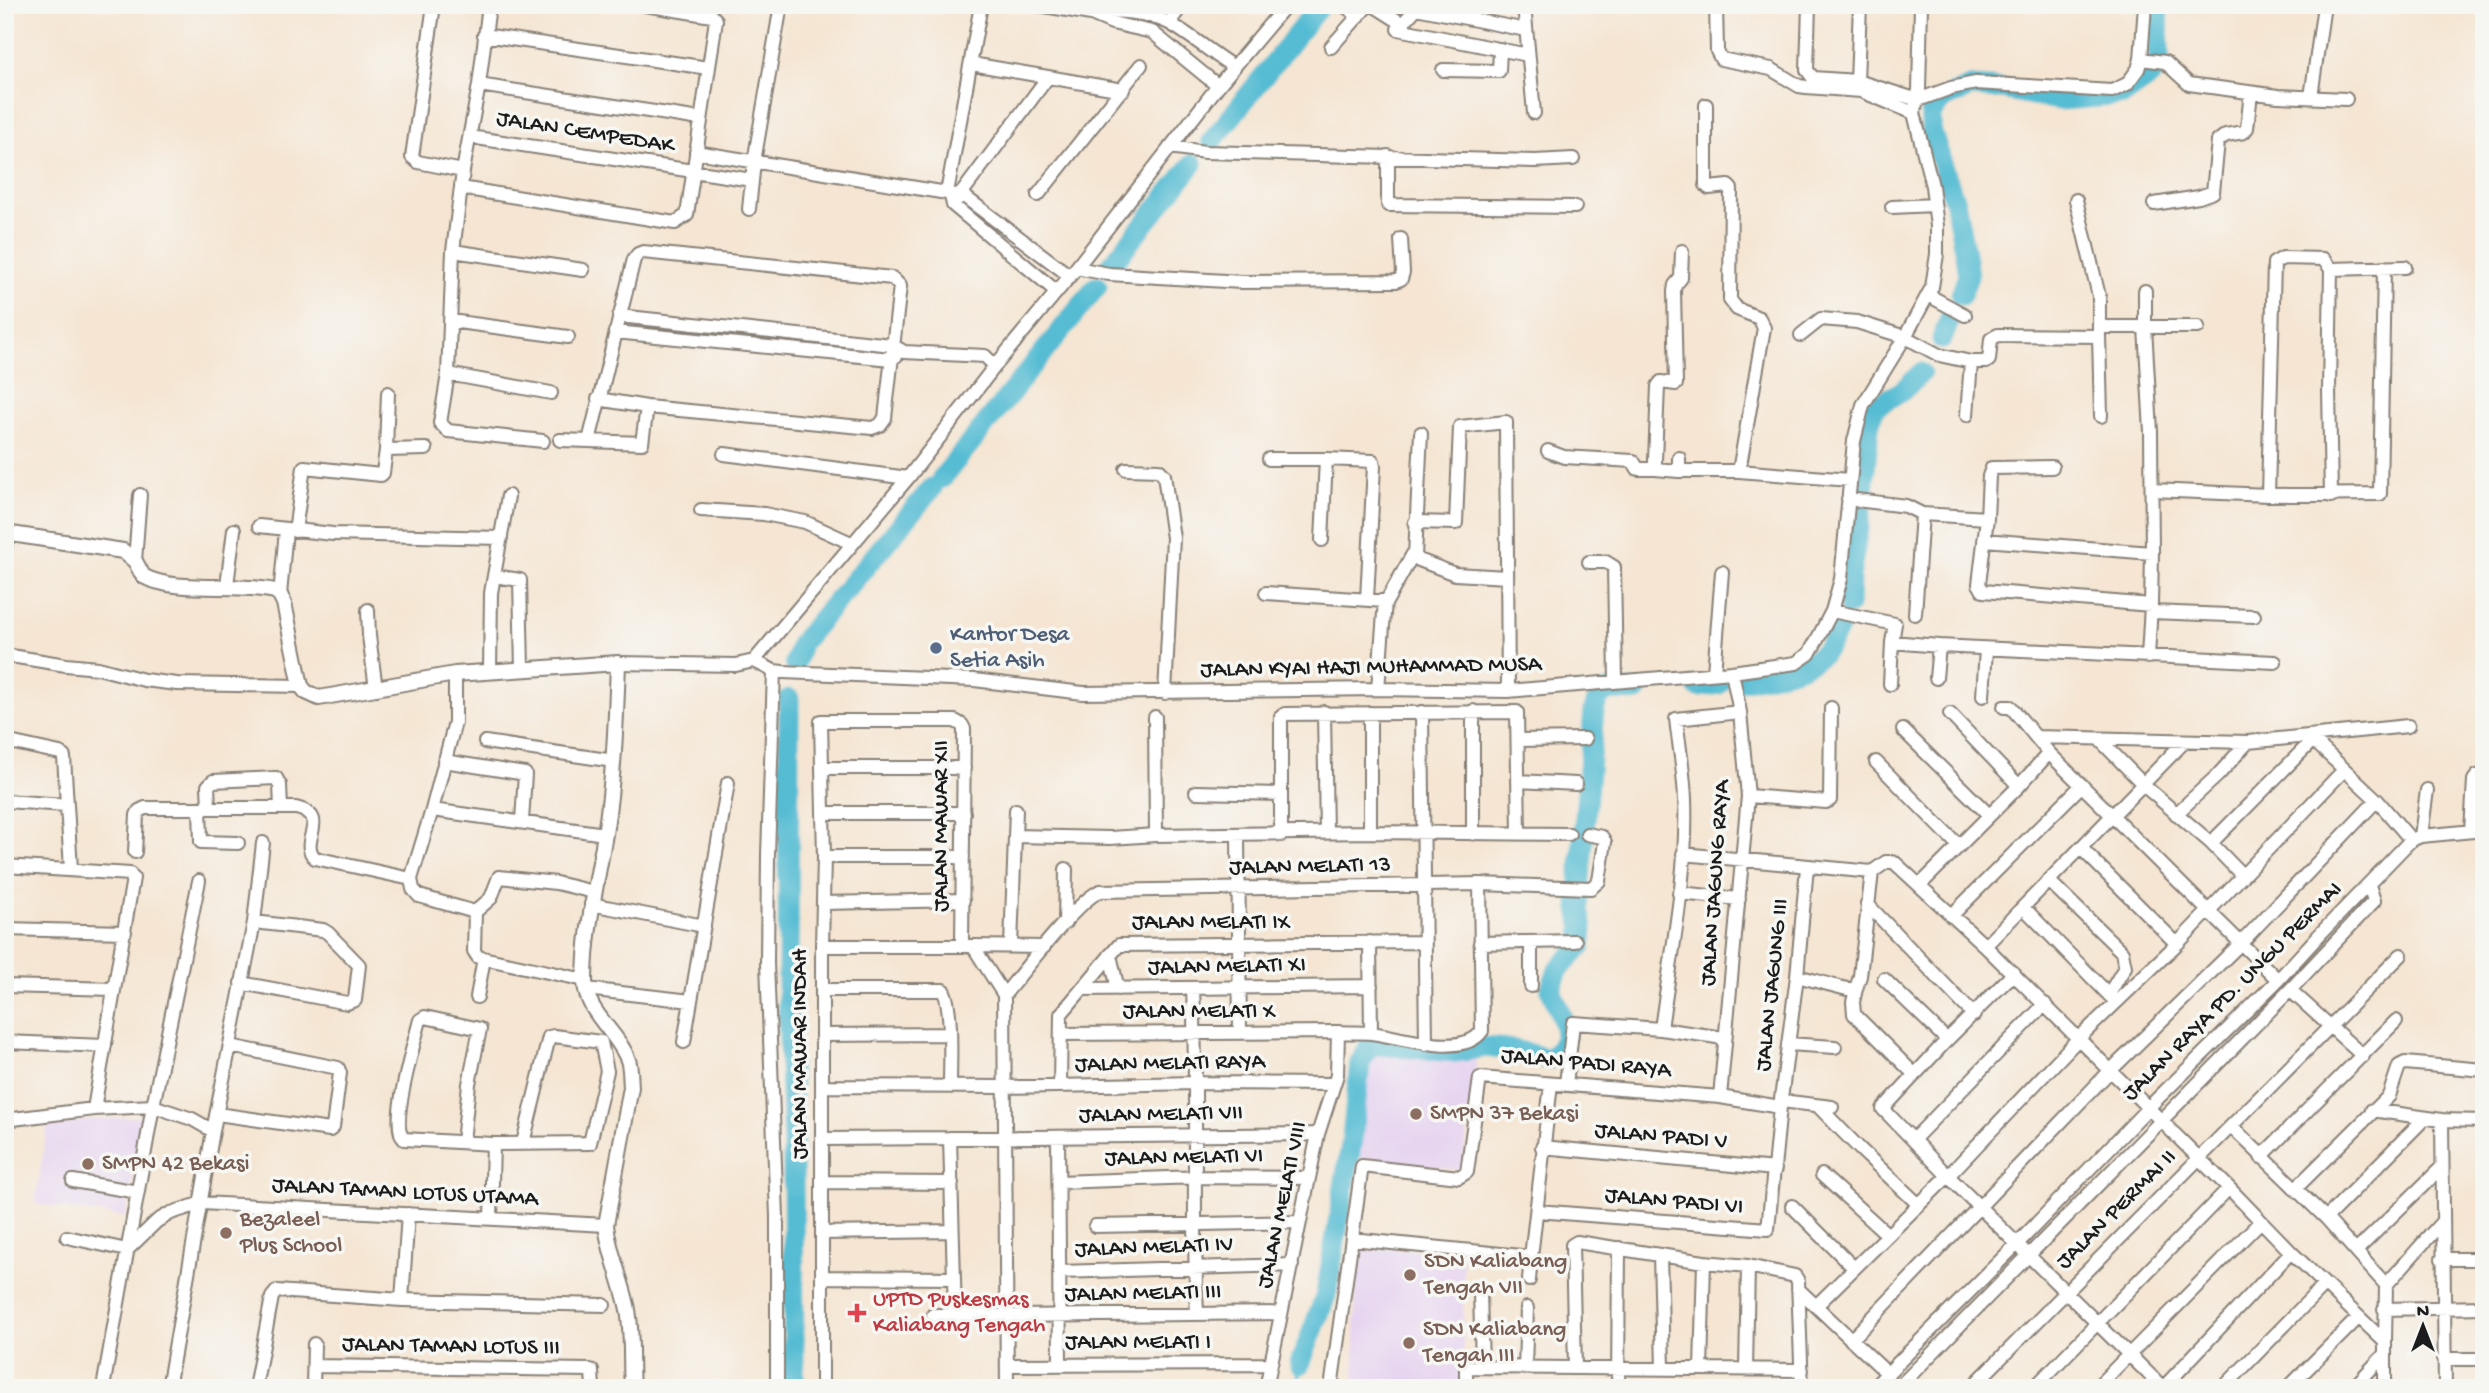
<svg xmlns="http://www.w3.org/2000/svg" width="2489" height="1393" viewBox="0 0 2489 1393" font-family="'Gochi Hand',sans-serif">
<rect width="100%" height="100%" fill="#f6f6f2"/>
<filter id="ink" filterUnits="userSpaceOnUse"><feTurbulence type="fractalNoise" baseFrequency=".0143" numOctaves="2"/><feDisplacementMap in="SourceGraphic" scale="14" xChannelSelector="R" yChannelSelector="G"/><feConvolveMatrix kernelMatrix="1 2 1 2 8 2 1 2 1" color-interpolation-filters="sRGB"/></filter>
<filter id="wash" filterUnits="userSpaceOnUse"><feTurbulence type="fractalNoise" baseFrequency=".00686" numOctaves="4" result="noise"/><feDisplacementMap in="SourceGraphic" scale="28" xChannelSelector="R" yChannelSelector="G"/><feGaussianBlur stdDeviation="1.57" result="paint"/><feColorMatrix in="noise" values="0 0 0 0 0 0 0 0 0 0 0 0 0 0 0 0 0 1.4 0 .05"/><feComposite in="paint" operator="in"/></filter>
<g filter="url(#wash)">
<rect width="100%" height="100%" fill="#f5e5d2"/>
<!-- built -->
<path fill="#e6d3f0" d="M1378 1051 1477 1060 1462 1170 1359 1158 1368 1071Z
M144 1116 125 1217 35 1204 48 1123Z
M1359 1248 1463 1251V1388H1355V1298Z"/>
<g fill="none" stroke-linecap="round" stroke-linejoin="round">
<!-- stream -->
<path stroke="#55bcd3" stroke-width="3.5" d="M1297 1388 1300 1364"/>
<!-- river -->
<path stroke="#55bcd3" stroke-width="21" d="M1212 141 1320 5
M1111 265 1193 164
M1961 295 1968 276 1965 254 1955 202 1931 130V113L1942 100 1970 87 2002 89 2059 100 2123 95 2152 75 2159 60 2158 5
M1942 339 1951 316
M942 478 1097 286
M1863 491 1869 426 1874 407 1902 391 1921 373
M1849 605 1850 576 1861 510
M795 663 801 643 932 488
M1741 681C1768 675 1809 671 1827 648 1832 641 1836 631 1840 624
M1698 687 1719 684
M789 699 788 1005 793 1143 794 1388
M1300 1364 1326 1295 1352 1139 1360 1063 1370 1044 1456 1052 1486 1047 1514 1050 1549 1059C1578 1038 1560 1016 1551 989L1558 970 1581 946 1583 929 1579 909 1580 877 1594 710C1601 685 1614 690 1637 691"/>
</g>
</g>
<g filter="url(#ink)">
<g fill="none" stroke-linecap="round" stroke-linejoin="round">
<!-- minor casing -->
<g stroke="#888077" stroke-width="16">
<path id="minor" d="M434 5 412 157 418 162 463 171
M489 5 479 85 463 171 453 251 448 374 440 423 448 431 543 441
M1039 5 1091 14 1112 23 1152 32 1218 86
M1343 5 1359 16
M1373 5 1403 24
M1419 5 1398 29 1528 55
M1524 5 1534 113
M1716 5 1717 51 1721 59 1771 69 1799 86 1806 87 1861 91 1914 113
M1809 5 1807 70 1813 78 1857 81 1918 100 1951 88 1976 83 2112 91 2127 84 2138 69 2141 59 2145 5
M1416 8 1526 30
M1091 14C1115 9 1147 12 1169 23 1188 33 1214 55 1234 67
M1169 23 1182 5
M484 35 708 68
M1331 47 1368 5
M2141 59 2165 62 2189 84 2278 96 2346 99
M972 64 1123 90
M1443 70 1499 71 1500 49
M1857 81 1860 5
M479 85 700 119
M2311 97 2324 5
M1706 105V185L1709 188 1728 186 1731 189 1730 300 1737 309 1759 318 1764 328 1739 471
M470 137 752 180
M1170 147 1205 152 1535 161 1573 159
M696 152 947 193 951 196 953 205 1057 292
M1388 156V205L1575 207
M461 188 675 223 687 215 716 20 712 16 645 5
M947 193 981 5
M954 195 961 194 1070 276
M1038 195 1141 65
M2154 204 2199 197 2213 192 2218 141 2226 135 2244 132 2247 128 2251 93
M953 205 1048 77
M1892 207 1934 205
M749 209 754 162 781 5
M453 251 583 270
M1076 268 1109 274 1242 282 1396 281 1401 279 1403 272 1401 239
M1928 295 1965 315
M619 316 892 345 904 352 985 356 995 366
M451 321 568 337
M2100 327H2145V291
M615 332 891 359 896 356
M1801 335 1821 319 1857 322 1905 337 1939 355 1971 362H1986L1989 360 1991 339 1998 335 2099 336V296L2076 200
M2099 336 2101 416
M448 374 551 393
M598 399 647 407 872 428 880 425 885 418 900 286 892 278 643 252 638 254 634 259 589 441 642 443 647 407
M1967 415 1971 362
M1421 433 1415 556 1419 560 1455 574 1507 577
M560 440 589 441
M386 450 388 393
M1548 451 1564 457 1633 461 1638 469H1655
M724 454 908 478
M1679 458V471H1739L1850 480
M1269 459H1326
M1126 469 1159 470 1164 475 1173 538 1165 693
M1679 471 1655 469V460L1658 386 1661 382 1676 384 1674 291 1675 285 1681 278 1682 251
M2152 490 2268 495 2380 494 2384 267
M2268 495 2274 263 2283 258 2323 259 2331 269
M2331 496 2329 390 2331 269 2405 267
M1848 499 1906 506 1922 514 1987 518 1979 584 1983 591 2151 605 2148 657
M701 510 764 514 805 522 851 543
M1987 518 1989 476 1992 468 2052 467
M1415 522 1456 523 1460 427 1506 422 1508 691
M259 526 333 534 501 538
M295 531 304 467 381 475 383 473 386 450 426 449
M1322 540 1326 459 1373 461 1374 466 1367 599
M1984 540 2152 553 2151 432 2145 327H2198
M5 549 8 533
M135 561 140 495
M1589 562H1606L1614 567 1616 681
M494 576 520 580 522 669
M227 585 234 530
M1266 593 1385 601 1378 689
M280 595 286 530
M1386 602 1413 554
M2151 605 2152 553
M368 610 369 636 376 689
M1832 611 1895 624 1892 642
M2151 612 2254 616
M1915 614 1922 514
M5 655 66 665 98 668 144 680 177 684 301 686
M754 661 774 671 783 672 974 680 1083 693 1378 689 1508 691 1732 672 1796 663 1809 654 1818 638 1832 611 1841 579 1854 441 1863 405 1905 337 1932 287 1937 254V226L1932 186 1914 113 1919 90 1921 5
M618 663 736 665 754 661 908 478 995 366 1070 276 1218 86 1286 5
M490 671 491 593 508 496
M774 671 768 855 767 963 777 1216V1388
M1714 673 1722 572
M455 674V722L432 810 411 879 413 889 419 896 475 912 491 898 499 877 556 883 594 892
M1936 678 1939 646
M1890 684 1892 642 1939 646 2275 662
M1983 696 1986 649
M2004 707H2011L2049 753 2278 980
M1473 711V834
M1324 712 1326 833
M1422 712 1426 1044
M1370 713V832
M1950 714 2019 786
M1155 717 1156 835 1370 832 1569 834
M1903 730 1989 815
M2317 736 2313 740 2377 800 2411 840
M2037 737 2248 742 2408 726
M2099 739 2143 784
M1518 740 1585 739
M5 741 60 753 64 757 71 869
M485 742 614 761
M444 761 525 774 522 821
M1876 762 1959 846
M823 768H964
M1518 781 1576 784
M2142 784 2211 843 2313 740
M1196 792 1281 794
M1748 796 1826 802 1830 800 1831 708
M5 801 66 805
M209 807 208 786 213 781 276 778 280 785 281 808
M200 808 201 842 238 843
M432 810 605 834
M824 813H964
M2176 814 2218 775 2248 742
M2471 831 2474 780 2477 776 2484 775
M1238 835 1240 1033
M1281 835V717L1285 714 1517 712 1519 833
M1015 836 1110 838 1156 835
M2421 836 2427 790
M2211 843 2242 875
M2081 848 2177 944
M135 852 137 815 139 811 145 808H296C333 817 297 841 315 858L411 879
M1683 854 1872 872
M824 857H963
M5 866 130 874
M1872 872 1886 862H1894L1985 946 2229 1188 2291 1252 2385 1342V1388
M2049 881 2122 952 2125 967 2109 994
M1920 885 2019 786 2049 753
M1679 893 1739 899
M823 903 963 900
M591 904 704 926
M1867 904 1974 1015
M2024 908 2114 1000
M475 912 474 951 478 957 585 980
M1951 916 2082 785
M1065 923 1066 869
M5 929 125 932
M1370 942 1371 1033
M1531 942V986
M1480 943 1575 941
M822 946H973L1004 995
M973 946 1044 947
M1011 946 1016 810
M1985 946 2185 741
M1110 955 1118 989
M2014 973 1947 1040 1883 1109 1948 1176 2163 1388
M1797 976 1847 989H1856L1860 976 1872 872
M1884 979 1947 1040
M241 983 347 1003 355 1000 359 965 328 933 323 930 254 922
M5 986 114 989
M586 989 691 1001
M1082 989 1371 986
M1193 989C1198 1097 1192 1205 1197 1314
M1856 989 1853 1002 1854 1014 1915 1075
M823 990H943C953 1006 950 1064 950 1085
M2290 990 2363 1056
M1004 995C1023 972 1077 901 1100 891L1480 884 1591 888 1599 881 1605 842 1602 837 1587 834
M1004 995 1007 1388
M477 997 484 958
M1661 1029 1724 1038
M1061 1034 1338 1032C1349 1033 1360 1032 1371 1033 1398 1036 1463 1059 1482 1031L1480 884
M822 1035 949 1034
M5 1042 105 1046
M684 1042 728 783
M1788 1044 1835 1047
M1566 1084 1573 1023 1661 1029C1671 955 1688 874 1685 799 1684 772 1679 745 1676 719L1740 712
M823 1086 1005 1087 1196 1083 1334 1084
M1060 1086 1061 1014 1119 945 1424 942
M1720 1097 1748 796 1740 712 1732 672
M1781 1101 1832 1107
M1818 1106 1860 1149 1919 1205
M94 1109 133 878
M2372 1110 2442 1120 2484 1121
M217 1114 330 1130 333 1127 340 1073 338 1068 230 1046
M5 1120 94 1109 153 1106 192 1119 213 1131
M2442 1120 2445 1388
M2232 1127 2326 1218 2386 1285 2385 1342
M1058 1138 1060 1365
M823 1139 950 1138
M1913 1140 2045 1004
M463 1142 469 1084 480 1029 425 1017 420 1020C415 1040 389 1126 404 1139L493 1144 590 1143 607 1071 601 1042 554 1036 549 1037 523 1143
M1542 1147 1775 1169
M2261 1157 2396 1021
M1822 1175 1888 1235
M73 1181 138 1192
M823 1182 952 1183
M1059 1182 1196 1177 1309 1178
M2295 1189 2389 1096 2399 1066 2405 1063 2484 1070
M1792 1206 1853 1267
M1537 1211 1768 1229 1780 1107 1797 976 1807 867
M2326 1218 2425 1118
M491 1219 493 1144
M1095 1226 1300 1222
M822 1233 951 1231
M67 1237 127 1250 157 1221 171 1213 202 1203 606 1225
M1352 1239 1531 1257 1551 1084
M2357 1250 2442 1167
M1660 1255 1663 1368
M2442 1259H2484
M1060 1272 1292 1265
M822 1277 954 1278
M1529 1280 1531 1257
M2386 1285 2442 1222
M1798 1289 1888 1374
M1480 1291 1482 1367
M402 1300 408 1214
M1816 1306 1948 1176 2079 1038 2177 944 2344 770
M2384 1309 2484 1307
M1281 1313 1013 1316 955 1315 950 1138 1318 1134
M933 1315H955
M1851 1340 2111 1070 2241 943 2377 800
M2444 1359H2484
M1007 1365 1270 1364
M314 1366 590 1370 592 1371 593 1388
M1575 1366 1572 1245 1577 1242 1704 1262 1748 1266 1795 1276 1798 1281 1802 1388
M1525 1368 1527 1308
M1701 1369 1704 1262
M1746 1369 1748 1266
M103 1388 153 1106 199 881
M168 1388 213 1131 254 922 263 843
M255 1388 272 1297 277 1291 402 1300 604 1305
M313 1388 314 1344
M822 1388V946L824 857 821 721H955L962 725 964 729 962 945
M1266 1388 1318 1134 1337 1075 1338 1032
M1331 1388 1362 1166 1459 1177 1467 1172 1480 1078 1720 1097 1780 1107
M1466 1388V1368L1468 1367 1802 1370
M1618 1388 1619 1248
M1873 1388 2017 1244 2149 1107 2278 980 2322 932 2411 840 2421 836 2484 830
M1898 1388 2290 990 2374 901 2369 885
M1971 1388 2401 955
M2034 1388 2229 1188
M2096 1388 2260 1222
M2163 1388 2291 1252
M2223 1388 2324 1285
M2288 1388 2359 1317
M2353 1388 2385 1354"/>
</g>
<!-- major casing -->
<g stroke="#888077" stroke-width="18">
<path id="major" d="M5 533 123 551 135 561 143 576C175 594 237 582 275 591L280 595 284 603 301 686 306 692 319 698 455 674 618 663C616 720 614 777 605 834 597 883 585 931 585 982 586 1013 618 1032 628 1060 631 1068 630 1078 631 1087L606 1225C609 1252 621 1278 627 1305 633 1331 630 1361 632 1388"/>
</g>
<!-- minor -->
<use href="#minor" stroke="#fff" stroke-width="12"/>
<!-- major -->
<use href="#major" stroke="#fff" stroke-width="14"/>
</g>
</g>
<!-- markers -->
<circle fill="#5c6f8a" stroke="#f6f6f2" stroke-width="2.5" cx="936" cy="648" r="7"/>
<g fill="#8d6e63" stroke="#f6f6f2" stroke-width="2.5">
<circle cx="1416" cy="1114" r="7"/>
<circle cx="88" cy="1164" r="7"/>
<circle cx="226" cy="1233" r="7"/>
<circle cx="1410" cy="1275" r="7"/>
<circle cx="1409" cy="1343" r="7"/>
</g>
<path fill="#e0444e" stroke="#f6f6f2" stroke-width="2.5" d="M853.5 1302.5h7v7h7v7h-7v7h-7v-7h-7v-7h7z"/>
<g text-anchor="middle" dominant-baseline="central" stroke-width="7" stroke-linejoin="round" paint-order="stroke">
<!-- street labels -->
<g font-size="23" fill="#1c1c1c" stroke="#f6f6f2">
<text transform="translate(585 133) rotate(9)">JALAN CEMPEDAK</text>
<text transform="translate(1371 668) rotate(-1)">JALAN KYAI HAJI MUHAMMAD MUSA</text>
<text transform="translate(942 826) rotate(-90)">JALAN MAWAR XII</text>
<text transform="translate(1310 867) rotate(-1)">JALAN MELATI 13</text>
<text transform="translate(1716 883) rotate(-86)">JALAN JAGUNG RAYA</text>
<text x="1211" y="923">JALAN MELATI IX</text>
<text transform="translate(1227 967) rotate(-1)">JALAN MELATI XI</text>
<text transform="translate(1773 985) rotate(-84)">JALAN JAGUNG III</text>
<text transform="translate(2233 992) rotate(-45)">JALAN RAYA PD. UNGU PERMAI</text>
<text x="1199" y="1012">JALAN MELATI X</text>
<text transform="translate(801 1054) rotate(-90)">JALAN MAWAR INDAH</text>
<text transform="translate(1170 1064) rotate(-1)">JALAN MELATI RAYA</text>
<text transform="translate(1586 1064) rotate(5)">JALAN PADI RAYA</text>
<text transform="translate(1161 1115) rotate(-1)">JALAN MELATI VII</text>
<text transform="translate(1661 1137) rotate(5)">JALAN PADI V</text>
<text transform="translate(1184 1158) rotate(-1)">JALAN MELATI VI</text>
<text transform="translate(405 1193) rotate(3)">JALAN TAMAN LOTUS UTAMA</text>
<text transform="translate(1674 1202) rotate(5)">JALAN PADI VI</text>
<text transform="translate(1283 1205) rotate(-78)">JALAN MELATI VIII</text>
<text transform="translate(2117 1210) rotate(-45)">JALAN PERMAI II</text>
<text transform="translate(1154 1248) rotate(-2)">JALAN MELATI IV</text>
<text transform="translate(1143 1294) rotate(-1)">JALAN MELATI III</text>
<text x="1138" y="1343">JALAN MELATI I</text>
<text transform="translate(451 1347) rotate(1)">JALAN TAMAN LOTUS III</text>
</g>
<!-- service labels -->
<g font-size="23" fill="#4e5e75" stroke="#f6f6f2" text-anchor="start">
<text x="950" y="635">Kantor Desa<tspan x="950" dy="26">Setia Asih</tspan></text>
</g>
<!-- education labels -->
<g font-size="23" fill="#785e54" stroke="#f6f6f2" text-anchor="start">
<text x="1430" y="1114">SMPN 37 Bekasi</text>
<text x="102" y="1164">SMPN 42 Bekasi</text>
<text x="240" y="1220">Bezaleel<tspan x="240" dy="26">Plus School</tspan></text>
<text x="1424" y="1262">SDN Kaliabang<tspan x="1424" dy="26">Tengah VII</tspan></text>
<text x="1423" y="1330">SDN Kaliabang<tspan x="1423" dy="26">Tengah III</tspan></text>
</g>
<!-- health labels -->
<g font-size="23" fill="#be3a42" stroke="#f6f6f2" text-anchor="start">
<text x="873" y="1300">UPTD Puskesmas<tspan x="873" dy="26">Kaliabang Tengah</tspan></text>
</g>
</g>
<!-- margin -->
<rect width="2489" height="1393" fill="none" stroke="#f6f6f2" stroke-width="28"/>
<!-- north arrow -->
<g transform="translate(2423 1326)" stroke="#f6f6f2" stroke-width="5" paint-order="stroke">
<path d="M0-5L12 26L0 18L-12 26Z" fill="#1c1c1c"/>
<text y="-10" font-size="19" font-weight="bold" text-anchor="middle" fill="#1c1c1c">N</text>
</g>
</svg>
